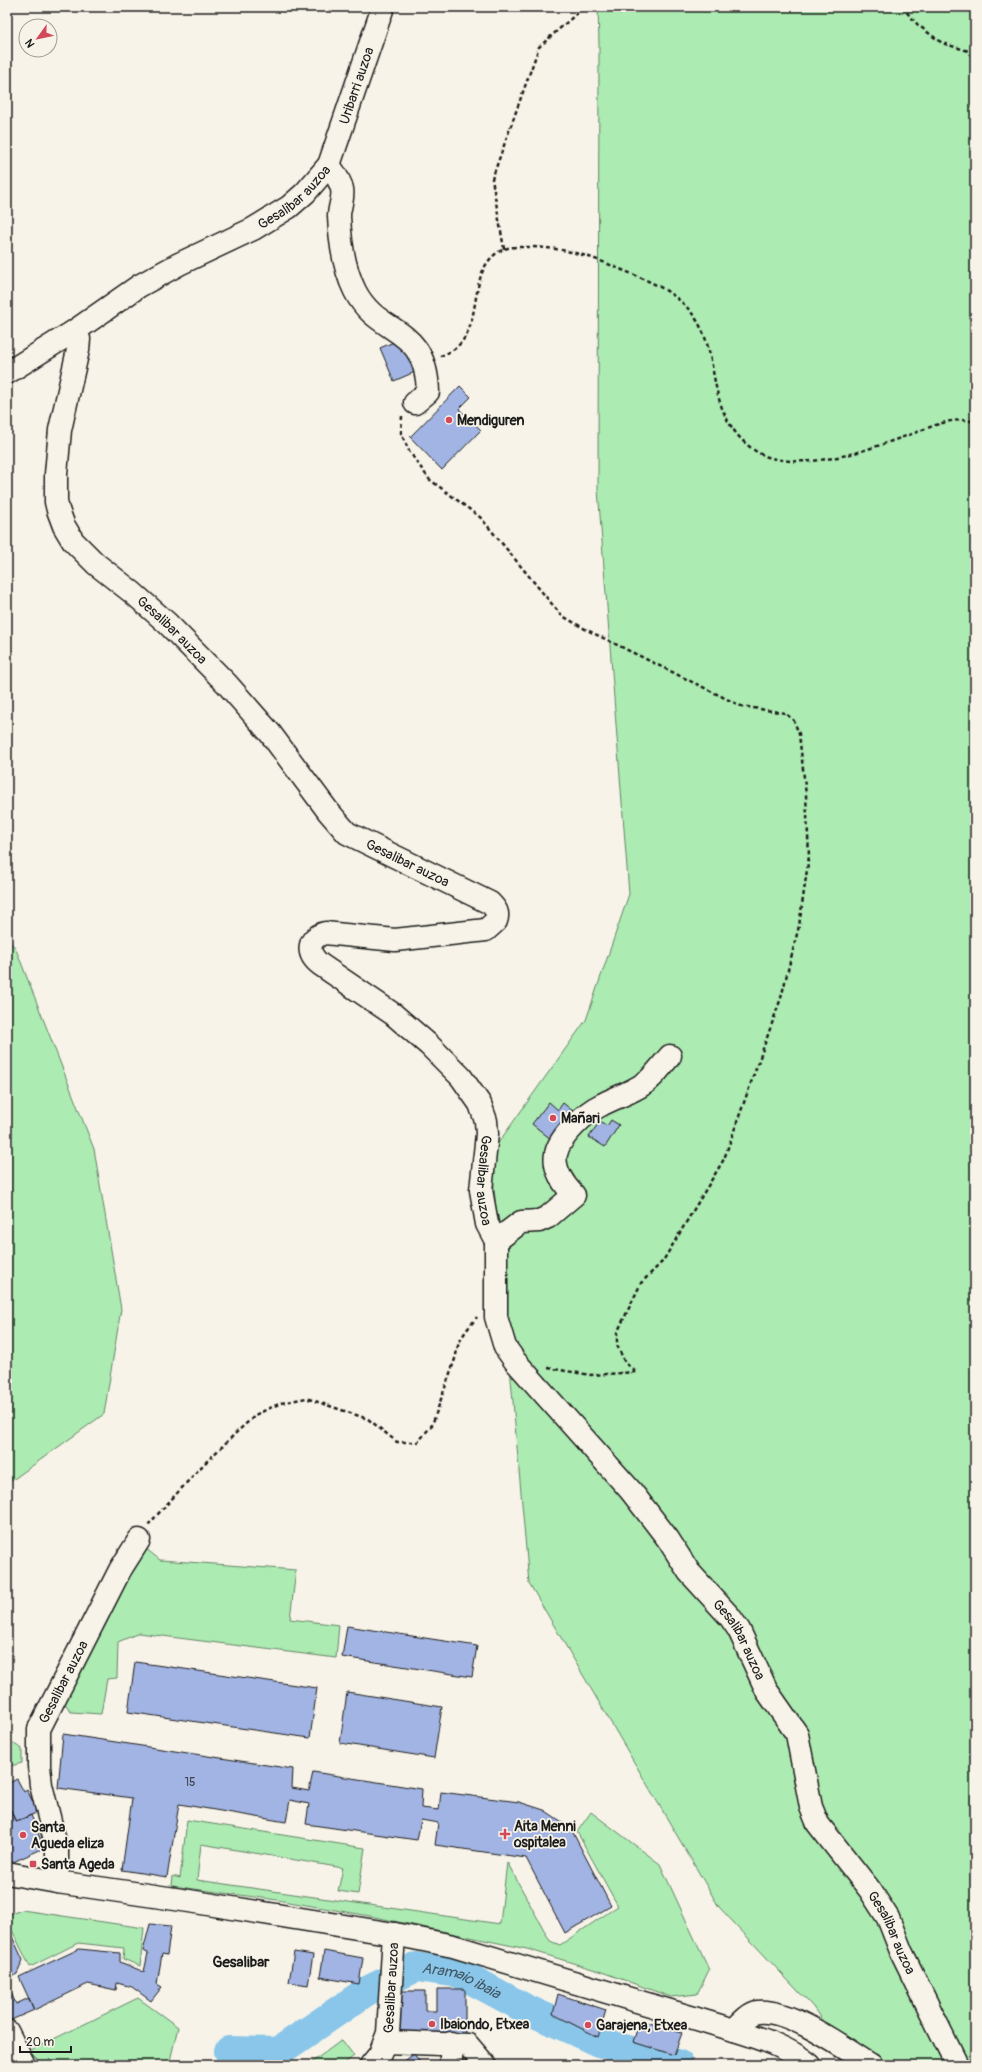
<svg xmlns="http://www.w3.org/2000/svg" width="982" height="2072" viewBox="0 0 982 2072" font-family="Pangolin,sans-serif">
<rect width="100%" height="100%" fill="#f7f3e8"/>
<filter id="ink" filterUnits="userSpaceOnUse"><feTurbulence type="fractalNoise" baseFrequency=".025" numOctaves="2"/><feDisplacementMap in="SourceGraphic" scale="8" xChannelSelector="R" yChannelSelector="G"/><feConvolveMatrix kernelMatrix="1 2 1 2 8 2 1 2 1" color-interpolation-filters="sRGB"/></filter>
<g filter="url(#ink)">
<!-- green -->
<path fill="#acebb2" stroke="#648467" d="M598 7H975V2065H852L813 2007 719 1907 529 1583 491 1153 586 1020 629 894 598 489 599 45Z
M7 940 15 947 94 1149 121 1309 104 1414 7 1484Z
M145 1548 160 1560 296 1570 290 1619 339 1625 336 1658 139 1633 118 1642 117 1678 107 1679 101 1714 71 1712 62 1699 122 1585Z
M11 1742 22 1749V1763L7 1767V1743Z
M591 1812 660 1864 709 1970 697 1994 671 1997 599 1971 527 1949 370 1916 277 1900 172 1886 173 1876 180 1878 187 1820 365 1848 358 1894 338 1891 343 1868 201 1844 197 1880 500 1924 507 1862 550 1941 560 1945 618 1906 577 1832Z
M22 1910 144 1928 140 1966 123 1959 124 1948 78 1943 30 1967 7 1920V1915Z
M138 1998 178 2027 169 2065H43L29 2051Z
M342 2040 354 2056 342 2065H308Z"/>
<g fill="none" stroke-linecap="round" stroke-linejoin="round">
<!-- river -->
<path stroke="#89c6e9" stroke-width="30" id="s1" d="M229 2051 278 2052 367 1991 416 1967 459 1973 526 2009 599 2042 679 2065"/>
</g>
<!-- building -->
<path fill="#a2b4e3" stroke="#1c1c1c" d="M403 338 417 371 394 381 380 348Z
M460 386 471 397 459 409 481 430 442 470 410 437Z
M549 1102 558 1110 563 1103 574 1112 552 1140 532 1124Z
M611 1120 619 1125 605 1147 589 1137 600 1121 607 1126Z
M347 1626 477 1646 472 1677 342 1657Z
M135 1662 317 1688 310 1738 128 1712Z
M347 1692 442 1707 434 1758 340 1743Z
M63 1734 293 1769 292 1788 309 1791 313 1772 422 1789 421 1808 439 1810 441 1792 519 1802 544 1810 570 1827 611 1906 565 1933 526 1858 435 1845 438 1823 421 1820 417 1840 306 1824 309 1804 290 1800 286 1822 179 1804 167 1877 122 1870 132 1798 58 1788Z
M17 1779 24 1792 27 1790 38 1812 16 1822 7 1803V1784Z
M7 1803 16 1822 31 1815 44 1848 11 1863 7 1862Z
M150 1924 171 1926 167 1955 162 1954 157 1984 162 1987 151 2001 132 1987 117 1983 116 1990 88 1984 34 2010 19 1977 79 1949 120 1953V1962L144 1972 148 1953 143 1951Z
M7 1926 23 1960 17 1974 7 1980Z
M324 1951 363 1958 359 1984 320 1977Z
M294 1952 313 1955 308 1985 289 1982Z
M7 1984 16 2004 29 1998 34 2010 9 2021 7 2017Z
M437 1989H465V2038H398V1991H425V2011H437Z
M558 1994 606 2010 598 2037 553 2014Z
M640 2020 682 2033 674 2055 633 2042Z
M414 2054 422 2065H399Z"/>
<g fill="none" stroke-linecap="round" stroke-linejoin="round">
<!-- minor casing -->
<g stroke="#1c1c1c" stroke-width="25">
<g id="minor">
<path d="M329 165C334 172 340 180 342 189 344 198 339 207 339 216 340 240 344 269 355 291 379 338 426 323 428 392L415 403"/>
<path id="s2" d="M76 330 79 339 78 350 60 430 56 474V502L58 510 64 526 73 541 96 564 133 593 167 623 227 684 270 733 328 811 347 833 490 903C496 909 499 913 496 921L486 930 395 940 325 933C307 938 306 954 321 965L393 1014 429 1045 461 1077 480 1104 486 1121 487 1134 481 1190 487 1224 496 1241V1317L505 1347 515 1361 631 1491 668 1539 689 1572 730 1617 739 1630 767 1691 797 1734 811 1807 818 1824 870 1890 888 1918 901 1951 957 2065"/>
<path id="s3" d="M7 373 76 330 139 286 179 264 253 229 289 207 305 193 329 165 383 7"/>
<path d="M496 1241 521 1222 539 1221 548 1217 574 1195C564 1185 553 1169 556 1154 559 1137 586 1112 601 1105 616 1097 631 1093 645 1083 655 1076 662 1065 670 1056"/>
<path id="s4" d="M57 1882V1849L41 1785 39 1766V1729L120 1570 139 1540"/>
<path d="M734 2030C740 2024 749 2013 758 2012 789 2008 845 2049 871 2065"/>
<path d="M7 2031 24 2065"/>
<path d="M385 2042 468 2045 485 2065"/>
<path id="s5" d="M371 2065 380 2054 388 2033 394 1934"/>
<path d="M451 2065V2043"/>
</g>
</g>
<!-- major casing -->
<g stroke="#1c1c1c" stroke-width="25">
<path id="major" d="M7 1873 57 1882 189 1901 394 1934 453 1946 734 2030C760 2038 788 2047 810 2065"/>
</g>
<!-- path -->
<path stroke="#1c1c1c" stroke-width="2.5" stroke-dasharray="4 3" stroke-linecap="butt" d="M902 7 918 25 942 43 975 53
M504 249 492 179 539 47 584 7
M440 356C492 340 460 271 502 250 510 246 522 247 531 247 560 248 581 253 608 264 640 278 676 288 696 319 720 356 706 401 741 439 748 446 758 454 768 457 812 470 864 451 906 436 927 429 952 415 975 422
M402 416 401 433 409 451 429 479 481 518 561 615 587 630 741 706 785 713 794 721 799 734 806 795 809 856 799 926 781 998 724 1159 663 1261 641 1283 617 1333V1345L625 1363 637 1372
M548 1368 591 1375 636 1372
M148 1525 200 1468 239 1430 257 1414 281 1403 306 1398 368 1419 397 1442H418L432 1425 456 1356C457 1340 467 1330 477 1317"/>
<!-- minor -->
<use href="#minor" stroke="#f7f3e8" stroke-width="22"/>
<!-- major -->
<use href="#major" stroke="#f7f3e8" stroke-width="22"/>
</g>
</g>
<!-- markers -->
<g fill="#d1495b" stroke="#f7f3e8" stroke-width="1.5">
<circle cx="449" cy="420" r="4"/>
<circle cx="553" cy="1118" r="4"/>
<path d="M503 1828h4v4h4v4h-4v4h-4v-4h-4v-4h4z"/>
<circle cx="23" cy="1835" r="4"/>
<rect x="29" y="1860" width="8" height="8" rx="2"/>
<circle cx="432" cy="2024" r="4"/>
<circle cx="588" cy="2025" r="4"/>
</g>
<g text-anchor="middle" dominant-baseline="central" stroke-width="3.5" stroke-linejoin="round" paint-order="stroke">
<!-- number labels -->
<g font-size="12" fill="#3e424e">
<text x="190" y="1782">15</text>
</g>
<!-- street labels -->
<g font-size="14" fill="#1c1c1c" stroke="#f7f3e8">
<text stroke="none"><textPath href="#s3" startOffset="470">Uribarri auzoa</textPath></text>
<text stroke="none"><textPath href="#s3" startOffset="338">Gesalibar auzoa</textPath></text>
<text stroke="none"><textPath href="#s2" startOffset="351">Gesalibar auzoa</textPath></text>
<text stroke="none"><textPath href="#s2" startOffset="687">Gesalibar auzoa</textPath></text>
<text stroke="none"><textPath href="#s2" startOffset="1308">Gesalibar auzoa</textPath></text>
<text stroke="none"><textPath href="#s2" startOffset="1855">Gesalibar auzoa</textPath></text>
<text stroke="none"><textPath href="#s4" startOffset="208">Gesalibar auzoa</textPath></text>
<text stroke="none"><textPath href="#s2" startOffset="2191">Gesalibar auzoa</textPath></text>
<text stroke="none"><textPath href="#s5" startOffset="82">Gesalibar auzoa</textPath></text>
</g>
<!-- poi labels -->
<g font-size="14" font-weight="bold" fill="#1c1c1c" stroke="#f7f3e8" text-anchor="start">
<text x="457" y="420">Mendiguren</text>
<text x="561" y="1118">Mañari</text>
<text x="514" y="1826">Aita Menni<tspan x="514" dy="16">ospitalea</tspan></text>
<text x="31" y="1827">Santa<tspan x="31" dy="16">Agueda eliza</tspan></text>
<text x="41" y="1864">Santa Ageda</text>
<text x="440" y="2024">Ibaiondo, Etxea</text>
<text x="596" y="2025">Garajena, Etxea</text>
</g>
<!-- neighbourhood labels -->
<g font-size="15" font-weight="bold" fill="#1c1c1c" stroke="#f7f3e8">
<text x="241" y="1962">Gesalibar</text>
</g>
<!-- water labels -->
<g font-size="15" font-style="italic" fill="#425864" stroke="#f7f3e8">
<text stroke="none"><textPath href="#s1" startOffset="259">Aramaio ibaia</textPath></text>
</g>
</g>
<!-- margin -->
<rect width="982" height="2072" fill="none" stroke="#f7f3e8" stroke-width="24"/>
<rect x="12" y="12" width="958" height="2048" fill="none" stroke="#1c1c1c" stroke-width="1.5" filter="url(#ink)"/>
<!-- north arrow -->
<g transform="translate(38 38) rotate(237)"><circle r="19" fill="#f7f3e8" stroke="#9f9d96"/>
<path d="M0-3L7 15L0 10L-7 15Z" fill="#d1495b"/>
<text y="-6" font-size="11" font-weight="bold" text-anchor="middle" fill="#1c1c1c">N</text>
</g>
<!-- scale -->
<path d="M20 2046v6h51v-6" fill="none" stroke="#1c1c1c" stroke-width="2"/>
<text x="26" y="2046" font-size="12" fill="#1c1c1c" stroke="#f7f3e8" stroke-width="3" paint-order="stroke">20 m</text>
</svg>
